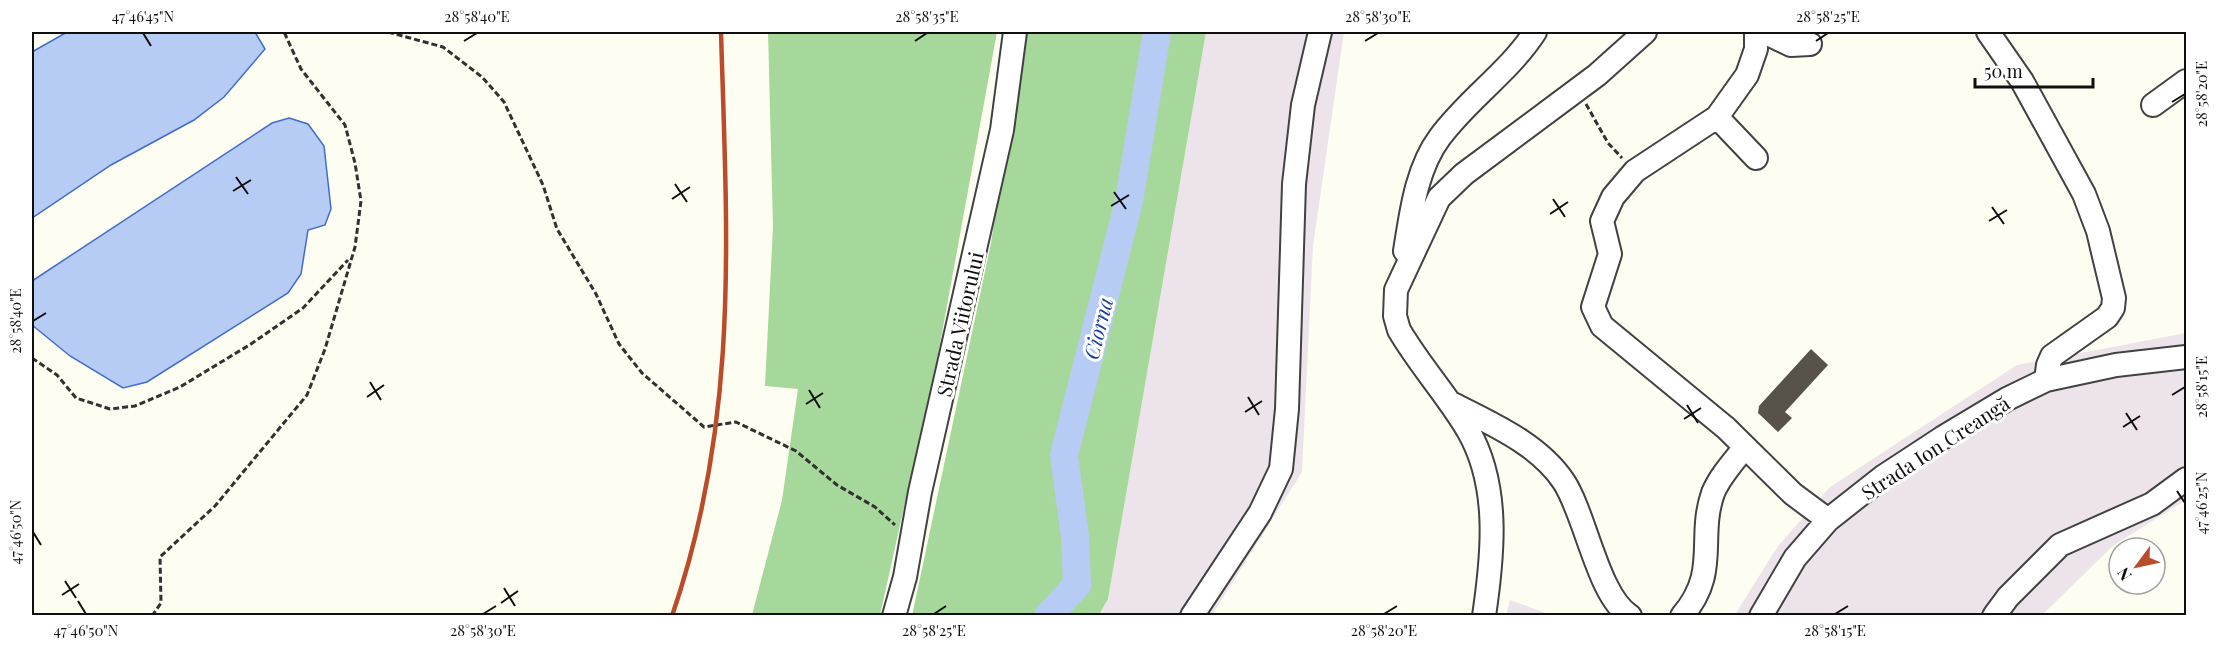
<svg xmlns="http://www.w3.org/2000/svg" width="2218" height="647" viewBox="0 0 2218 647" font-family="'Playfair Display',serif">
<rect width="100%" height="100%" fill="#fdfef1"/>
<!-- industrial -->
<path fill="#ede4eb" d="M1206 32H1344L1313 246 1302 472 1212 615 1099 616 1108 599Z
M2186 333V500L2114 545 2042 615 1734 616 1778 546 1830 487 2017 365Z
M1510 600 1551 615H1506Z"/>
<!-- forest -->
<path fill="#a6d89b" d="M768 32H997L938 355 880 615H752L782 500 798 389 765 386 773 227Z
M1024 32H1206L1108 599 1099 615 912 616 991 243Z"/>
<!-- water -->
<path fill="#b7ccf4" stroke="#416dc9" stroke-width="1.5" d="M67 32H255L265 49 224 97 194 120 111 165 32 218V52Z
M289 118 308 124 324 146 331 209 325 225 308 230 301 274 288 293 147 382 123 388 70 356 32 325V281L272 123Z"/>
<g fill="none" stroke-linecap="round" stroke-linejoin="round">
<!-- river -->
<path stroke="#b7ccf4" stroke-width="28" d="M1048 616 1077 585 1075 537 1064 455 1129 201 1157 32"/>
</g>
<!-- building -->
<path fill="#57534b" d="M1811 349 1828 365 1785 412 1792 418 1778 432 1758 413 1759 406Z"/>
<g fill="none" stroke-linecap="round" stroke-linejoin="round">
<!-- minor casing -->
<g stroke="#424242" stroke-width="26">
<path id="minor" d="M1756 32V49L1747 75 1717 117 1635 171 1613 197 1602 221 1610 254 1593 307 1602 326 1726 428 1793 494 1828 520
M1764 32 1791 45 1810 44
M1988 32 2022 81 2084 194 2098 231 2114 298 2113 308 2107 317 2052 356 2048 365 2046 380
M2153 105 2186 81
M1717 117 1756 158
M1405 251C1411 214 1416 169 1440 137 1468 99 1509 72 1535 32
M1453 404C1492 424 1539 444 1564 482 1586 516 1598 596 1630 616
M894 616 905 577 920 492 1002 130 1015 32
M1192 616 1260 513 1281 469 1287 409 1294 184 1303 105 1320 32
M1484 616C1493 555 1500 487 1469 432 1448 396 1420 366 1399 330L1395 316 1396 290 1439 198 1464 174 1597 75 1645 32
M1682 616C1720 572 1697 539 1713 493 1720 476 1734 461 1745 447
M1761 616 1795 558 1828 520 1884 476 1942 438 2007 399 2046 380 2116 365 2186 357
M1994 616 2008 597 2060 545 2152 504 2186 479"/>
</g>
<!-- path -->
<path stroke="#313131" stroke-width="3" stroke-dasharray="6 3" stroke-linecap="butt" d="M388 32 443 47 482 77 504 102 543 185 557 229 596 294 619 344 642 373 704 427 736 422 796 451 837 485 875 507 895 525
M1586 104 1608 143 1622 158
M32 358 57 375 76 398 110 409 135 406 180 387 251 344 303 308 348 260
M152 616 161 603 160 557 215 506 307 395 325 349 355 247 361 201 355 163 345 125 301 69 284 32"/>
<!-- minor -->
<use href="#minor" stroke="#fff" stroke-width="22"/>
<!-- rail -->
<path stroke="#bb4c2b" stroke-width="4.5" d="M672 616C740 418 727 236 721 32"/>
</g>
<!-- ticks -->
<path fill="none" stroke="#0f0f0f" stroke-width="2" d="M143 33 151 46M464 41 477 33M915 41 927 33M1365 41 1378 33M1816 41 1828 33M2172 102 2185 94M236 177 248 194M675 184 687 202M233 191 251 180M1114 192 1126 209M672 199 690 187M1553 199 1565 217M1111 206 1129 195M1992 207 2004 224M1550 214 1568 202M1989 221 2007 210M33 321 46 313M370 382 381 400M809 390 820 408M2172 395 2185 387M367 397 384 385M1248 397 1259 415M806 404 823 393M1687 405 1698 423M1245 412 1262 401M2126 413 2137 430M1684 419 1701 408M2123 427 2140 416M2177 491 2185 503M33 532 41 545M65 581 76 598M504 588 515 606M62 595 79 584M78 601 86 614M501 603 518 591M483 614 496 606M934 614 946 606M1384 614 1397 606M1835 614 1848 606"/>
<g text-anchor="middle" dominant-baseline="central" stroke-width="6" stroke-linejoin="round" paint-order="stroke">
<!-- street labels -->
<g font-size="20" fill="#0f0f0f" stroke="#fff">
<text transform="translate(959 324) rotate(-77)">Strada Viitorului</text>
<text transform="translate(1935 447) rotate(-33)">Strada Ion Creangă</text>
</g>
<!-- water labels -->
<g font-size="21" font-style="italic" fill="#1c409d" stroke="#fff">
<text transform="translate(1097 328) rotate(-76)">Ciorna</text>
</g>
</g>
<!-- border -->
<rect width="2218" height="647" fill="none" stroke="#ffffff" stroke-width="66"/>
<!-- north arrow -->
<g transform="translate(2137 566) rotate(237)"><circle r="28" fill="#ffffff" stroke="#9f9f9f" stroke-width="1.5"/>
<path d="M0-4.5L10 22L0 15L-10 22Z" fill="#bb4c2b"/>
<text y="-9" font-size="16" font-weight="bold" text-anchor="middle" fill="#0f0f0f">N</text>
</g>
<!-- scale -->
<path d="M1975 78v9h118v-9" fill="none" stroke="#0f0f0f" stroke-width="3"/>
<text x="1984" y="78" font-size="18" fill="#0f0f0f" stroke="#ffffff" stroke-width="4.5" paint-order="stroke">50 m</text>
<rect x="33" y="33" width="2152" height="581" fill="none" stroke="#0f0f0f" stroke-width="2"/>
<g font-size="15" text-anchor="middle" fill="#0f0f0f">
<text x="143" y="22">47°46'45"N</text>
<text x="477" y="22">28°58'40"E</text>
<text x="927" y="22">28°58'35"E</text>
<text x="1378" y="22">28°58'30"E</text>
<text x="1828" y="22">28°58'25"E</text>
<text transform="translate(2202 94) rotate(-90)" y="5">28°58'20"E</text>
<text transform="translate(16 321) rotate(-90)" y="5">28°58'40"E</text>
<text transform="translate(2202 387) rotate(-90)" y="5">28°58'15"E</text>
<text transform="translate(2202 503) rotate(-90)" y="5">47°46'25"N</text>
<text transform="translate(16 532) rotate(-90)" y="5">47°46'50"N</text>
<text x="86" y="636">47°46'50"N</text>
<text x="483" y="636">28°58'30"E</text>
<text x="934" y="636">28°58'25"E</text>
<text x="1384" y="636">28°58'20"E</text>
<text x="1835" y="636">28°58'15"E</text>
</g>
</svg>
